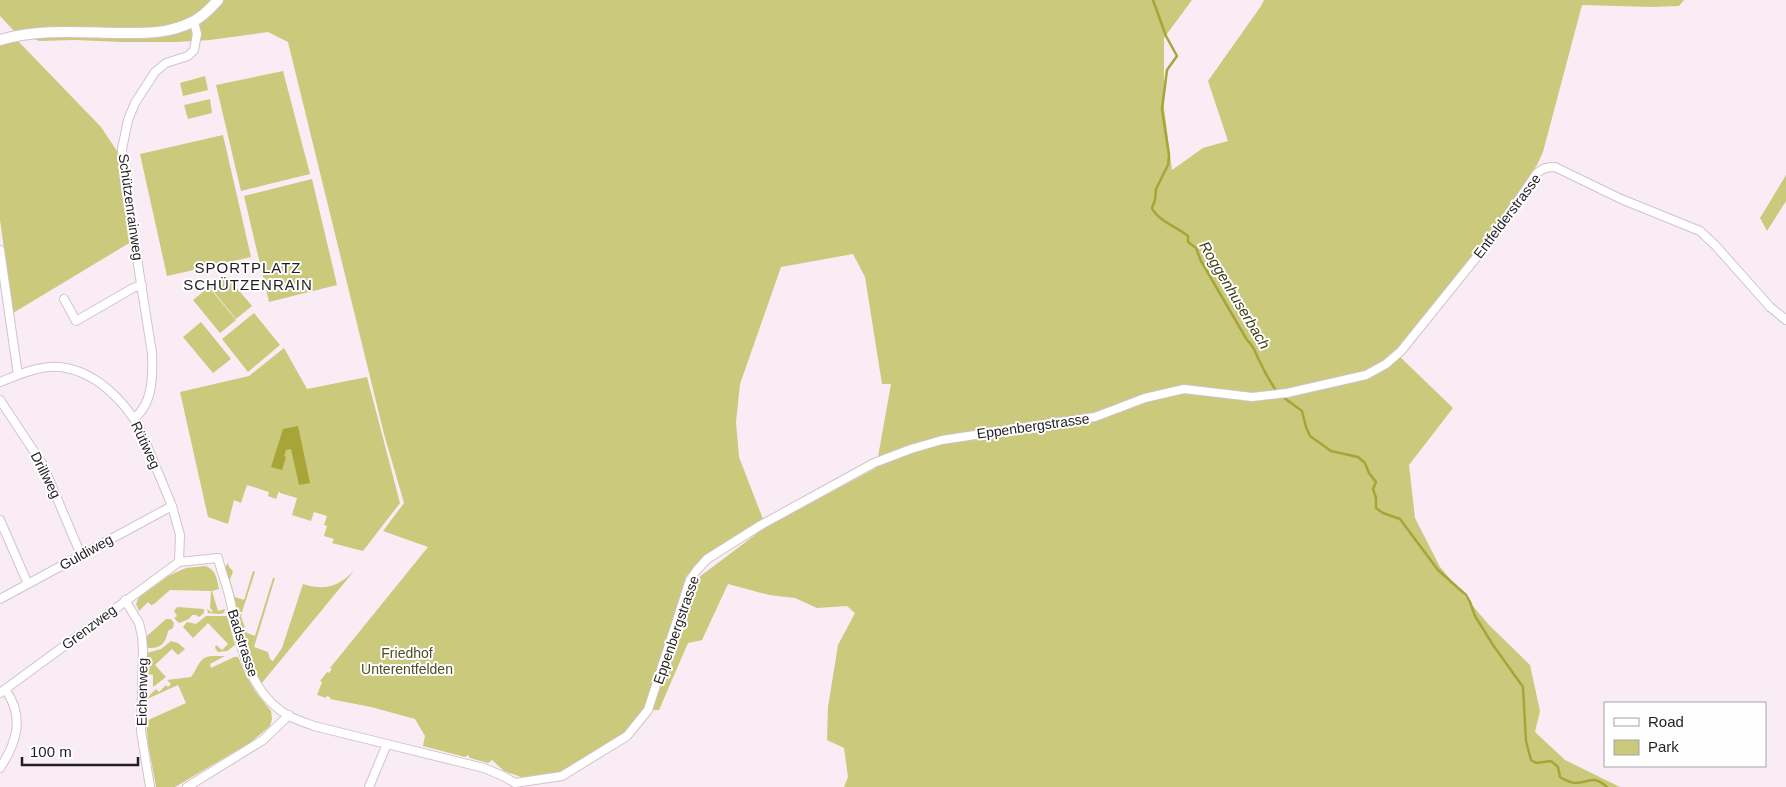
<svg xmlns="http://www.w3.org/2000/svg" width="1786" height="787" viewBox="0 0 1786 787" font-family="Arial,sans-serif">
<rect width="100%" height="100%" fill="#faecf5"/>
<!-- green -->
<path fill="#cac97c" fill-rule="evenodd" d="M0 0H1192L1164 38V108L1172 170 1203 148 1228 141 1208 81 1261 6 1264 0H1684L1679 6 1651 7 1582 5 1543 152 1537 165 1499 223 1395 352 1453 408 1409 465 1415 518 1440 567 1489 625 1530 665 1540 711 1535 732 1565 760 1620 787H844L848 777 844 748 827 740 828 707 838 645 855 613 847 606 817 608 795 598 769 595 728 584 702 640 688 643 659 710H648L686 587 759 532 686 576 643 719 627 736 562 776 533 781 504 771 492 760 488 763 470 758 468 755 465 757 423 746 425 736 415 719 371 707 330 699V697L326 696V698L317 695 322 682 320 681 327 672 329 673 332 669 330 668 428 547 383 531 404 503 384 434 288 42 268 32 210 40 176 42H123L75 40 40 41 17 34 0 16ZM853 254 865 277 882 384H891L876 468 766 527 739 457 736 422 740 384 781 267Z
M18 41 101 127 117 151 131 242 13 313 0 220V46Z
M283 71 310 174 241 191 216 85Z
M205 76 208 90 183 96 180 83Z
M210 99 212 113 188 119 184 105Z
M223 135 251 257 167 276 140 154Z
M1786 175V201L1767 231 1760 218Z
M312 179 337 285 269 302 244 196Z
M225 274 252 306 236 319 210 287Z
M209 287 236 320 220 333 193 300Z
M254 313 280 345 248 372 222 339Z
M201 322 231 359 213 373 183 337Z
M284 348 307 389 367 377 400 503 363 551 332 543 334 539 324 536 327 526 324 525 327 516 314 512 311 521 292 515 297 498 280 493 279 491 276 499 268 496 269 492 247 485 241 503 234 500 228 524 208 517 180 392 249 376Z
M228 563 229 567 233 571 230 580 235 597 244 600 253 571 255 572 242 612H236L224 569Z
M205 566C216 569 217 579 219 589L212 591 218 611 225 609 224 613 219 614 208 613 207 609 211 612 213 611 210 608 211 591 170 590 154 604 151 605 148 602 139 611 136 604 139 597 170 575 186 568Z
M354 571 261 684 250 659 236 614H242L241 617 247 633 255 636 273 578H275L254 647 268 652 270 659 273 661 282 648 303 584C326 591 337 587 354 571Z
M177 607 204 609V613L199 617 196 615H192L189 619 179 623 174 618 177 616 174 611Z
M206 616H227L235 645 227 651 218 652 215 648 216 645 222 650 228 644 208 623 193 638 183 627 187 622 196 624Z
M166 619H171L174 623 173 628 168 631C166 642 161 649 149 648L147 647V636Z
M171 641 178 643 185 649 178 655 172 649 155 665 166 677 153 687V675L147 674V653L161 649Z
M212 656H225L210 664 211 668 234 657H238L247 677 255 691 271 711 272 719 270 726 251 742 175 787H156L148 743 146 721 186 703 178 685 147 699V698L156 689 159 692 166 685 168 687 171 684 167 680 191 677C198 669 198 657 212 656Z"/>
<!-- water -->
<path fill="#a8a538" d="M298 426 310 483 299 485 291 449 286 450 284 456 286 457 282 470 271 467 283 429Z"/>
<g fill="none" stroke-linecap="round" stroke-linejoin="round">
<!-- stream -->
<path stroke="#a8a538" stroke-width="2.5" d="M1153 0 1166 36 1177 56 1167 70 1162 109 1169 155 1168 165 1156 189 1155 200 1152 208C1157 220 1177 227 1188 236V242L1196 248 1201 261 1247 340C1256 348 1255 354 1261 364 1265 373 1270 381 1275 389
M1283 397 1302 411 1306 427 1310 436 1331 451 1358 457 1365 463 1369 473 1376 482 1373 489 1376 498V508L1383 513 1400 519 1438 570 1466 595 1470 602 1475 616 1493 645 1523 687 1526 741 1531 760 1536 763 1551 761 1558 767 1560 777C1565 780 1570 783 1576 783 1590 782 1594 775 1607 787"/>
<!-- minor casing -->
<g stroke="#d1c3cc" stroke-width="10">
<path id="minor" d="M0 250 18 375
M64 299 76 321 133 288 142 285
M0 382C18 375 40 365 60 367 95 371 124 400 140 429L172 506 180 535 179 562
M0 400 43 465 81 555
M134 418C153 405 153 374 152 353L125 183 122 149 128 120 135 103 155 72 166 63 188 56 194 50 197 34 194 22
M0 520 28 584
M0 599 172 506
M125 600 139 623 142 636 143 650 141 731 150 787
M0 693 179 562 218 558C221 571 226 583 229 595 239 638 246 692 289 716 297 720 306 723 314 726L484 768 503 776 515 783 562 776 627 736 648 710 690 580 697 570 707 559 761 525 874 463 911 449 942 440 1095 417 1145 398 1184 389 1252 397 1287 393 1366 375 1386 364 1401 351 1496 233 1537 173C1543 168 1547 167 1555 167L1621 199 1700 231 1715 245 1770 307 1786 320
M0 768C17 742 25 717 5 689
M187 787 263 740 289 715
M369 787 387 744"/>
</g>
<!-- tertiary casing -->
<g stroke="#d1c3cc" stroke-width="12">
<path id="tertiary" d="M0 40C37 29 76 32 114 33 142 33 166 35 192 22 201 18 211 8 218 0"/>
</g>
<!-- minor -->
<use href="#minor" stroke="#fff" stroke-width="8"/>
<!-- tertiary -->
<use href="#tertiary" stroke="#fff" stroke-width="10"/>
</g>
<g text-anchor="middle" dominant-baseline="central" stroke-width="4" stroke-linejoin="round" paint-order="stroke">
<!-- street labels -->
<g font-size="14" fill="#231e21" stroke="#fefefe">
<text transform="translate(131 207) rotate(82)">Schützenrainweg</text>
<text transform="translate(1507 216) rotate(-53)">Entfelderstrasse</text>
<text transform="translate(1033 426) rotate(-8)">Eppenbergstrasse</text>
<text transform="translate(146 445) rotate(65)">Rütiweg</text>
<text transform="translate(46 475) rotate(63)">Drillweg</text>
<text transform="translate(86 552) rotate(-29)">Guldiweg</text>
<text transform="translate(89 627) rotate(-37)">Grenzweg</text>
<text transform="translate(676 630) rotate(-71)">Eppenbergstrasse</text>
<text transform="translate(243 643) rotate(72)">Badstrasse</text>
<text transform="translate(142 692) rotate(-89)">Eichenweg</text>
</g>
<!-- park labels -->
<g font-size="14" fill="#4e4d22" stroke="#fefefe">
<text x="407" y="653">Friedhof<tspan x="407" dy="16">Unterentfelden</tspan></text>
</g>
<!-- neighbourhood labels -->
<g font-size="15" letter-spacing="1" fill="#231e21" stroke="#fefefe">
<text x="248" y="267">SPORTPLATZ<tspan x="248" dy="17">SCHÜTZENRAIN</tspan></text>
</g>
<!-- water labels -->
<g font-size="15" font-style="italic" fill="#444317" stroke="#fefefe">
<text transform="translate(1235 295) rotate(59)">Roggenhuserbach</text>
</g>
</g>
<!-- legend -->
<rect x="1604" y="702" width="162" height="65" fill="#fefefe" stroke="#a6a4a6"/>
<rect x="1614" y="718" width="25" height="8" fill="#ffffff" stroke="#a6a4a6"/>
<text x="1648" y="727" font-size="15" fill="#231e21">Road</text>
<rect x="1614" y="740" width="25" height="15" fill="#cac97c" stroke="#a6a4a6"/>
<text x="1648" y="752" font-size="15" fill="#231e21">Park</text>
<!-- scale -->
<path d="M22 757v8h116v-8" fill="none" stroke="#231e21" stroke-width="2.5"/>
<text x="30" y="757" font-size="15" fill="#231e21" stroke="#fefefe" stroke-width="4" paint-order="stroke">100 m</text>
</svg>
